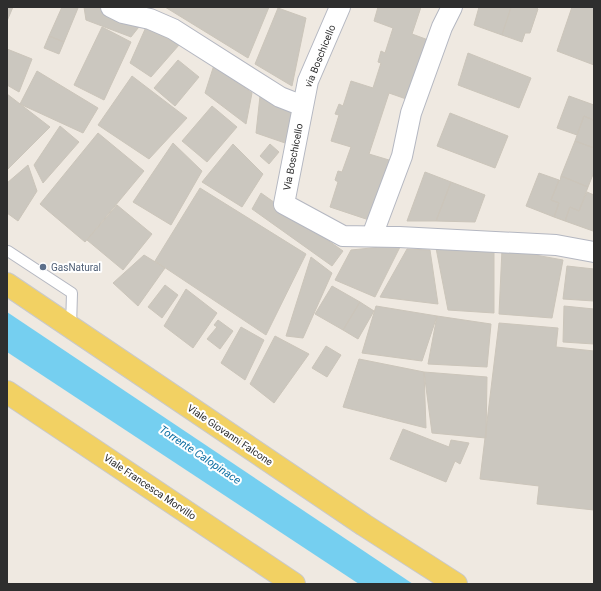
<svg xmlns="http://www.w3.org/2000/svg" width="601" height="591" viewBox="0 0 601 591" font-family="Roboto,sans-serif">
<rect width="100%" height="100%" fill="#efe9e1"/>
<!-- water -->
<path fill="#75cff0" d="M7 312 413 584H359L7 352Z"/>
<!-- building -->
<path fill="#cbc7bf" stroke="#cbc5ba" d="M7 7H13L7 21Z
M62 7 78 8 64 42 49 36Z
M84 7H99L142 23 131 37 86 20Z
M165 7H269L248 58Z
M378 7H421L412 34 431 41 412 101 389 93 369 154 389 160 369 220 330 207 338 182 335 180 338 171 342 172 351 147 331 141 339 115 335 114 339 104 343 106 351 81 373 88 381 63 378 62 381 51 385 53 393 28 374 21Z
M479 7H511L502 35 474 25Z
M511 7H536L538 9 530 33H525L522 42 502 35Z
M572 7H591L594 8V65L557 51Z
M278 8 306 18 292 86 255 64Z
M102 27 131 42 104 100 74 85Z
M146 27 179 45 151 77 130 63Z
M49 36 64 42 59 54 44 48Z
M7 49 32 59 19 92 7 85Z
M468 53 531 78 519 108 458 85Z
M178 60 199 77 175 106 154 88Z
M214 65 252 93 246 124 205 93Z
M37 71 98 108 83 133 20 104Z
M132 76 187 118 149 159 98 125Z
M7 94 50 127 7 170Z
M260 96 294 111 288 144 256 133Z
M569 96 594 105 593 120 584 116 577 135 557 128Z
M212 106 237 127 207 162 182 141Z
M450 113 508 136 495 168 437 146Z
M584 116 593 120 594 118V148L575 141Z
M60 126 79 142 43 183 34 165Z
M98 133 144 171 85 242 40 204Z
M575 141 594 148V172L588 187 561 176Z
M173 143 202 171 171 225 133 202Z
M233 144 263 174 242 207 202 182Z
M270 144 279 152 269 164 260 156Z
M28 165 37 191 18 221 7 213V183Z
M425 172 451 182 436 221H407Z
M539 173 559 180 551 200 559 203 554 217 526 206Z
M561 176 588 187 579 211 570 207 565 221 554 217 559 203 551 200 559 180 560 181Z
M451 182 485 195 475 222 436 221Z
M200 188 306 254 266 335 155 261Z
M587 192 594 195 593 231 565 221 570 207 579 211Z
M261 193 343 251 332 266 252 209Z
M117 205 152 234 123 270 87 240Z
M401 245 375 297 335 280 351 250Z
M436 248 494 252V313L448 310Z
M407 249 430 250 438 304 380 297Z
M502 249 563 260 552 318 499 314Z
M144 255 165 268 138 306 113 283Z
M311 257 332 273 303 338 286 336Z
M567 266 594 269V301L563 299Z
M165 285 178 295 162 318 148 307Z
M332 286 360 302 343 330 315 314Z
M186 289 217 313 193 348 164 326Z
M360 302 374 311 358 339 343 330Z
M376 306 437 316 422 361 362 353Z
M564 306 594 309V344L563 342Z
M437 316 491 324 487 367 428 364Z
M218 320 233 331 220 349 207 339 217 327 214 325Z
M499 323 558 328 556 347 594 351V510L537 504 539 486 480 479Z
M241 327 264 340 245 380 221 363Z
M275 336 309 354 274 403 250 384Z
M326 346 341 355 327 377 312 368Z
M359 359 424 372 426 428 343 407Z
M424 372 487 377 486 438 432 433Z
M403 429 449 447 451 440 469 443 460 464 455 461 446 482 390 459Z"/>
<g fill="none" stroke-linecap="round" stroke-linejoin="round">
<!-- service casing -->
<g stroke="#b4b7c1" stroke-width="12">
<path id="service" d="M7 251H8L72 293 71 327"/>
</g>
<!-- minor casing -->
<g stroke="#b4b7c1" stroke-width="22">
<path id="minor" d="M111 7 123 13 150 19 173 29 280 97 303 106
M340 7 308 81 284 204 343 236 399 237 556 245 594 252
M372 236 402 156 411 113 442 27 452 7"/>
</g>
<!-- primary casing -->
<g stroke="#c9c9c9" stroke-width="24">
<path id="primary" d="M7 284 364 525 456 584
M7 392 294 584"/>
</g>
<!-- service -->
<use href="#service" stroke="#fff" stroke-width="10"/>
<!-- minor -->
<use href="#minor" stroke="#fff" stroke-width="20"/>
<!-- primary -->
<use href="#primary" stroke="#f2d163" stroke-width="22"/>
</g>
<!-- markers -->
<circle fill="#5c6f8a" stroke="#fff" stroke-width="1.5" cx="43" cy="267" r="4"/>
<g text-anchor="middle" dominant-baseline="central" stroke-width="4" stroke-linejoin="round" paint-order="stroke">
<!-- street labels -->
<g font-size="10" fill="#2e2e2e" stroke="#fff">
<text transform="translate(320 56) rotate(-68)">via Boschicello</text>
<text transform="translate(293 157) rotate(-79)">Via Boschicello</text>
<text transform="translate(230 435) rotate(34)">Viale Giovanni Falcone</text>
<text transform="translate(150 487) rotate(34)">Viale Francesca Morvillo</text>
</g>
<!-- service labels -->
<g font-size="10" fill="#4e5e75" stroke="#fff" text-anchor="start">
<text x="51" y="267">GasNatural</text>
</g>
<!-- water labels -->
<g font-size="11" font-style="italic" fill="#0d6fa3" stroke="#fff">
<text transform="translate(200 455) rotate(34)">Torrente Calopinace</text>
</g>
</g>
<!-- border -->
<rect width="601" height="591" fill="none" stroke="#2e2e2e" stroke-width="16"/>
</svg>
